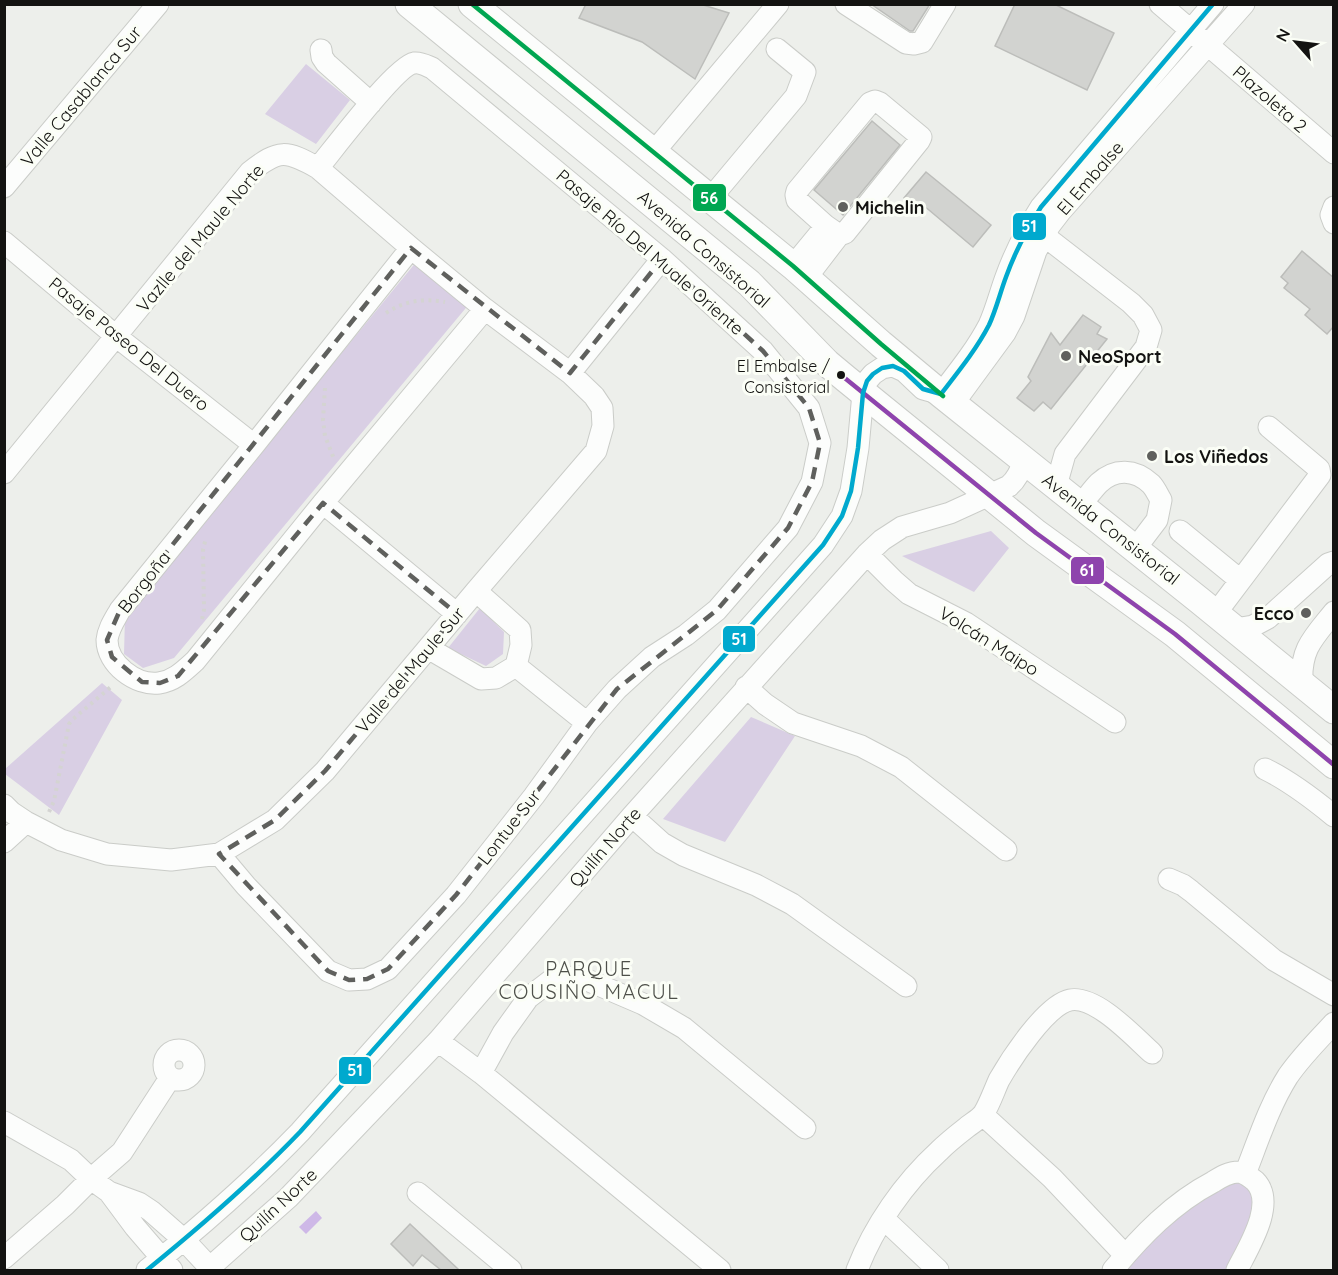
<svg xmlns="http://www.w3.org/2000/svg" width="1338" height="1275" viewBox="0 0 1338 1275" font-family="Quicksand,sans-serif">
<rect width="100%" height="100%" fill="#edefeb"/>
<!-- green -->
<path fill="#d9cfe4" d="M306 64 350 100 316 144 265 114Z
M417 261 470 303 174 658 143 668 124 654 125 617Z
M991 531 1009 548 974 592 902 556Z
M480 608 504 632 503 654 486 666 448 648Z
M102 683 122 700 59 815 5 774V769Z
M751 717 795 736 725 842 663 819Z
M1236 1179 1248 1185 1255 1201 1249 1224 1225 1270H1124L1160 1231 1211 1192Z"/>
<!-- water -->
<path fill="#ceb8e7" d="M316 1211 322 1218 306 1234 299 1227Z"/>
<!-- building -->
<path fill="#d2d3d0" stroke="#bcbdba" stroke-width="1.5" d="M586 4H700L729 13 695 79 642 42 579 18Z
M871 4H930L913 31H910Z
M1015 4H1054L1114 33 1087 90 995 46Z
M872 121 900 145 843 215 814 190Z
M926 172 991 225 973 247 923 205 919 210 904 198Z
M1302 251 1334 278V326L1327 334 1305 315 1310 309 1284 288 1288 283 1281 277Z
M1083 315 1101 327 1097 334 1107 339 1051 409 1043 402 1034 411 1017 398 1031 381 1028 377 1051 333 1060 345Z
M410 1224 458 1269 457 1270H441L422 1255 413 1266 391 1244Z"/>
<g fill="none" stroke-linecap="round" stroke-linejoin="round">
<!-- minor casing -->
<g stroke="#caccc8" stroke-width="23">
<path id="minor" d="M846 4 906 43 914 44 922 42 945 4
M1160 4 1334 153
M777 49 805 72
M321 50 322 57 326 63 371 103
M875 101 880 103 921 137 919 141 845 233 839 235 826 226 797 200 796 195 797 191 870 103Z
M653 153 778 4
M4 187 158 4
M710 199 796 96 805 72
M1334 207 1331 215 1334 223
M1033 227 1131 303 1143 315 1151 330 1146 347 1065 454 1056 486
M4 242 117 337 254 445
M411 248 254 445 120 610C115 619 108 629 107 640 107 664 136 686 159 683 174 681 184 671 195 661L323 503 485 309
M793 266 826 226
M806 278 839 235
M570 373 662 259
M953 404 1005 333 1014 316 1036 251 1050 225 1060 212 1244 4
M4 473 250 172C279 149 286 150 318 168L411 248 485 309 570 373 594 396 602 408 603 426 596 451 476 591 325 771 275 820 219 854 171 860 107 854 61 840 26 822 11 812 4 805
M323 503 457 614
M1080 505C1087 498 1092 490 1099 483 1115 468 1135 469 1151 484 1155 488 1158 495 1161 500L1157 520 1135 549
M1180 531 1240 580
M867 554 894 581 909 594 966 623 1115 722
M1216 613 1320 475 1319 469 1269 427
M1235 629 1253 626 1268 618 1328 564 1334 562
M428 648 481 679 496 678 516 666 521 645 520 630 476 591
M516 666 587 723
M1302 684C1300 649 1313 638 1334 612
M746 687 765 704 793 723 861 746 901 767 1006 850
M1265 769C1290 781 1312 798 1334 816
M632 816 662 843 683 855 756 885 792 904 906 986
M4 842 26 822
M219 854 246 886 328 971 349 980 367 979 388 969 456 895 534 796 587 723 617 689 652 657 686 635 717 610 788 528 812 482 820 443 809 408 763 351 662 259 432 68C427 66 421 62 414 63 396 66 333 150 318 168
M1169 879 1183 885 1191 891 1274 960 1334 995
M438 1041 481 1073
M164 1065a15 15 0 1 1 30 0a15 15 0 1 1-30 0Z
M983 1115 1052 1178 1125 1255
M4 1122 71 1160 91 1179 109 1192 139 1203 151 1211 184 1240 212 1270
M1245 1174C1258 1141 1269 1106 1288 1076 1301 1057 1318 1040 1334 1023
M109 1192 135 1227 172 1270
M418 1193 511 1270
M884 1219 938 1270
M4 1258 65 1205 91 1179 122 1152 170 1078
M147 1270C200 1227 252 1182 300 1132L823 545 842 516 851 491 858 448 863 393 867 381 873 374 882 368 893 366 904 371 923 389 941 394C958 372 976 350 989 325 996 310 1000 293 1006 277 1015 252 1027 229 1041 207L1213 4
M207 1270 288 1198 438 1041 632 816 867 554 882 540 902 527 950 513 1009 486C1017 479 1020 471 1024 461
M720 1270 481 1073 503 1033 528 998 554 978 580 977 643 1004 684 1028 805 1128
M857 1270C874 1226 904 1183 939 1151 947 1143 957 1135 966 1128 972 1123 980 1119 984 1113 990 1103 994 1091 999 1080 1011 1059 1046 1005 1070 1000 1096 995 1134 1037 1152 1053
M1113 1270C1141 1236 1173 1203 1213 1182 1221 1177 1229 1172 1239 1172 1245 1173 1250 1177 1255 1181 1277 1203 1248 1248 1237 1270"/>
</g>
<!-- major casing -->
<g stroke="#caccc8" stroke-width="29">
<path id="major" d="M409 4 749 283 827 363 845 378 1036 533 1175 634 1334 765
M472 4 793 266 881 344 941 394 1199 600 1334 710"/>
</g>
<!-- path -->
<path stroke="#d4d4d2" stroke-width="4" stroke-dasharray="3 4.5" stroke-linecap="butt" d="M386 313C404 301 423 298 445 302
M325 388 323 420 325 436 334 459
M202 619 204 610 203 549 206 538
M49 812 54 801 69 724 73 719 112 686"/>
<!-- minor -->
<use href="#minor" stroke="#fcfdfc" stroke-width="21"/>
<!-- major -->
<use href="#major" stroke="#fcfdfc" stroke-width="27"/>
<!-- bus-1 casing -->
<g stroke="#fbfef6" stroke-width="9">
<path id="bus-1" d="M841 375 1036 533 1175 634 1334 765"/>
</g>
<!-- bus-2 casing -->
<g stroke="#fbfef6" stroke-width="9">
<path id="bus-2" d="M147 1270C200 1227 252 1182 300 1132L823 545 842 516 851 491 858 448 863 393 867 381 873 374 882 368 893 366 904 371 923 389 941 394C958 372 976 350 989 325 996 310 1000 293 1006 277 1015 252 1027 229 1041 207L1213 4"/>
</g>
<!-- bus-3 casing -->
<g stroke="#fbfef6" stroke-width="9">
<path id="bus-3" d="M472 4 793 266 881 344 943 396"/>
</g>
<!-- bus-1 -->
<use href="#bus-1" stroke="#8e44ad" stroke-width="4.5"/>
<!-- bus-2 -->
<use href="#bus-2" stroke="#00a9ce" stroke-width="4.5"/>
<!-- bus-3 -->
<use href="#bus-3" stroke="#00a651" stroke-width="4.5"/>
</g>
<!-- marked area -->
<path fill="none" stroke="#5f605d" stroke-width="4.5" stroke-dasharray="12 8" stroke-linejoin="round" d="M411 248 570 373 662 259 763 351 809 408 820 443 812 482 788 528 717 610 617 689 456 895 388 969 367 979 349 980 328 971 219 854 275 820 325 771 457 614 323 503 178 676 160 683 142 682 112 657 107 640 120 610Z"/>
<!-- markers -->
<g fill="#5f605d" stroke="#fbfef6" stroke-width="2">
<circle cx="843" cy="207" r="6"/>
<circle cx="1066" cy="356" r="6"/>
<circle cx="1152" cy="456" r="6"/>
<circle cx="1306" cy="613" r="6"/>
</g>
<circle fill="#131311" stroke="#fbfef6" stroke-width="2" cx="841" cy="375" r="5"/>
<g text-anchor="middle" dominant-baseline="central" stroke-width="6" stroke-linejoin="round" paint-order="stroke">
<!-- bus labels -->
<g font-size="16" fill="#131311" stroke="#fbfef6" text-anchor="end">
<text x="830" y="366">El Embalse /<tspan x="830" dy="21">Consistorial</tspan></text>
</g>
<!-- street labels -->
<g font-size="18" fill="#131311" stroke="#fbfef6">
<text transform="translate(81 96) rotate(-50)">Valle Casablanca Sur</text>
<text transform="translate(1270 99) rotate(41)">Plazoleta 2</text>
<text transform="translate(1090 178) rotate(-49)">El Embalse</text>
<text transform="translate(200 238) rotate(-50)">Vazlle del Maule Norte</text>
<text transform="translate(704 249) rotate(41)">Avenida Consistorial</text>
<text transform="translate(650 252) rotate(41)">Pasaje Río Del Muale Oriente</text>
<text transform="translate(129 344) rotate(39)">Pasaje Paseo Del Duero</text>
<text transform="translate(1111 529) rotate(38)">Avenida Consistorial</text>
<text transform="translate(144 582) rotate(-52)">Borgoña</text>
<text transform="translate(989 641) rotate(32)">Volcán Maipo</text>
<text transform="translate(410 670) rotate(-50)">Valle del Maule Sur</text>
<text transform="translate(509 827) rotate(-52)">Lontue Sur</text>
<text transform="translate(605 847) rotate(-49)">Quilín Norte</text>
<text transform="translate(278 1205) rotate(-43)">Quilín Norte</text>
</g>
<!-- poi labels -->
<g font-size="18" font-weight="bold" fill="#131311" stroke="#fbfef6" text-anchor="start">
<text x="855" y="207">Michelin</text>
<text x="1078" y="356">NeoSport</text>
<text x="1164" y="456">Los Viñedos</text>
<text x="1294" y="613" text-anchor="end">Ecco</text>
</g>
<!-- neighbourhood labels -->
<g font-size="20" letter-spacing="1.5" fill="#4e504a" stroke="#fbfef6">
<text x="589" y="968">PARQUE<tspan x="589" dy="23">COUSIÑO MACUL</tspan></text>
</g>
</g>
<g stroke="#fbfef6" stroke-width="2">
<rect x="692" y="183" width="35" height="29" rx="6" fill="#00a651"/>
<rect x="1012" y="212" width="35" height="29" rx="6" fill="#00a9ce"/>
<rect x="1070" y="556" width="35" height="29" rx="6" fill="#8e44ad"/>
<rect x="722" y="625" width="34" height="28" rx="6" fill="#00a9ce"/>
<rect x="338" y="1056" width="34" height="29" rx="6" fill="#00a9ce"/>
</g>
<g font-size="16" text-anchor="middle" font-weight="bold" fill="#fff">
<text x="709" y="204">56</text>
<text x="1029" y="232">51</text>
<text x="1087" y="576">61</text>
<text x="739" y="645">51</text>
<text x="355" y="1076">51</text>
</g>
<!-- border -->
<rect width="1338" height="1275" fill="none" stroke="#131311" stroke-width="12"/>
<!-- north arrow -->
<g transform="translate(1296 42) rotate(298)" stroke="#fbfef6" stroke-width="4.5" paint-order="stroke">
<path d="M0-4.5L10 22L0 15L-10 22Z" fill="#131311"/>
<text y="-9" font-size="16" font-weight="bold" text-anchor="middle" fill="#131311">N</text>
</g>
</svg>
